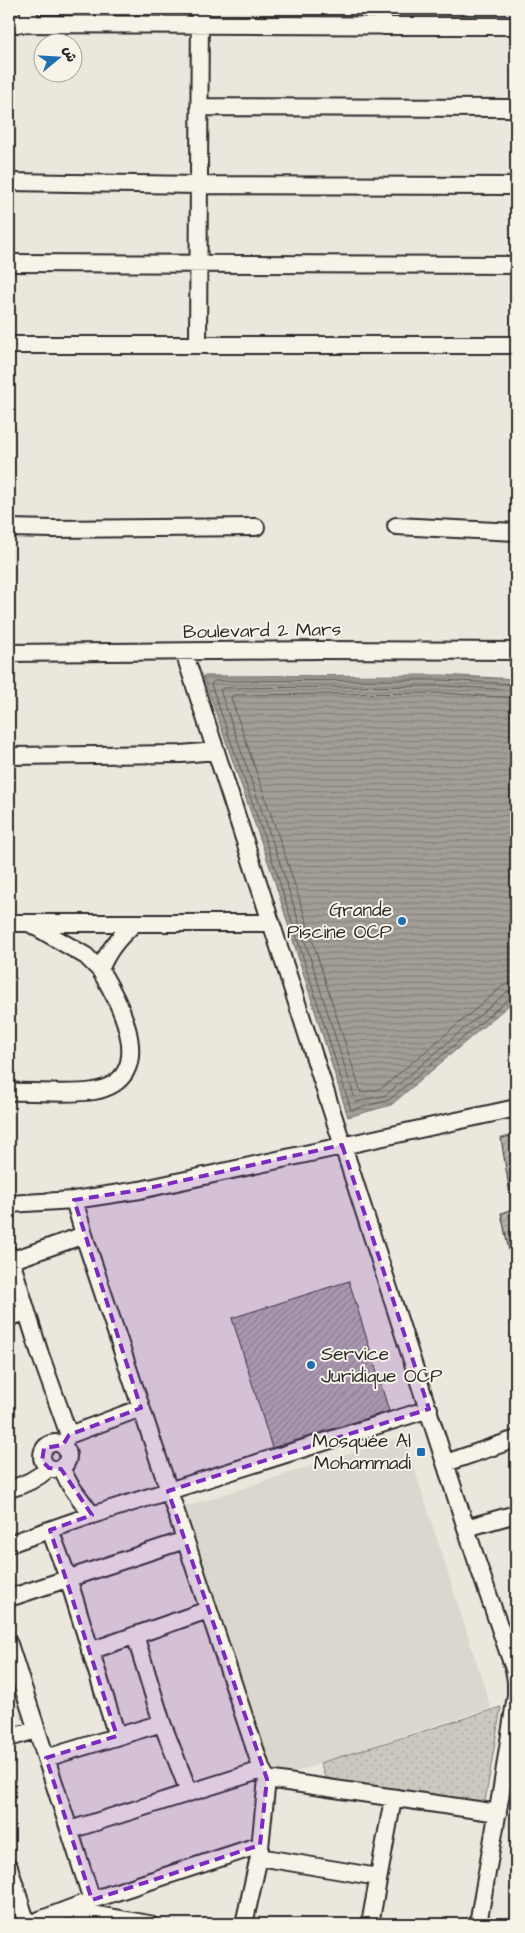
<svg xmlns="http://www.w3.org/2000/svg" width="525" height="1933" viewBox="0 0 525 1933" font-family="'Architects Daughter','Playpen Sans Arabic',sans-serif">
<defs>
<pattern id="grass-dots" width="8" height="8" patternUnits="userSpaceOnUse" patternTransform="scale(1.25)"><rect width="8" height="8" fill="#cbc8bf"/><path d="M2 2h.1M6 6h.1" fill="none" stroke="#aeaca4" stroke-width="1.8" stroke-linecap="round"/></pattern>
<pattern id="water-rules" width="6" height="5" patternUnits="userSpaceOnUse" patternTransform="scale(1.25)"><rect width="6" height="5" fill="#a29f98"/><path d="M0 2.5h6" fill="none" stroke="#84827c"/></pattern>
<pattern id="building-hatch" width="6" height="6" patternUnits="userSpaceOnUse" patternTransform="scale(1.25)"><rect width="6" height="6" fill="#b5b2ab"/><path d="M-1 1l2-2M0 6l6-6M5 7l2-2" fill="none" stroke="#93918b"/></pattern>
</defs>
<rect width="100%" height="100%" fill="#ebe7dd"/>
<filter id="ink" filterUnits="userSpaceOnUse"><feTurbulence type="fractalNoise" baseFrequency=".02" numOctaves="2"/><feDisplacementMap in="SourceGraphic" scale="10" xChannelSelector="R" yChannelSelector="G"/><feConvolveMatrix kernelMatrix="1 2 1 2 8 2 1 2 1" color-interpolation-filters="sRGB"/></filter>
<g filter="url(#ink)">
<!-- built -->
<path fill="#dbd7ce" d="M404 1436 491 1708 395 1738 275 1779 185 1507Z"/>
<!-- grass -->
<path fill="url(#grass-dots)" stroke="#7b7a75" d="M501 1707 484 1807 328 1785 320 1763Z"/>
<!-- water -->
<path fill="url(#water-rules)" stroke="#72716c" d="M441 675 516 679V999L391 1105 348 1117 272 873 203 676Z"/>
<g fill="none" stroke-linecap="round" stroke-linejoin="round">
<!-- shore -->
<path stroke="#5b5957" stroke-width="1" d="M516 684 441 680 214 681 211 684 276 871 351 1110 389 1100 511 997 516 995
M516 690 441 686 223 688 220 690 282 869 356 1102 386 1095 507 992 516 989
M516 698 441 693 233 695 231 698 289 867 361 1093 382 1088 503 986 516 981"/>
</g>
<!-- building -->
<path fill="url(#building-hatch)" stroke="#2b2b2b" d="M516 1135V1193L510 1194 501 1138Z
M516 1208V1261H511L501 1213Z
M349 1281 389 1411 272 1448 232 1318Z"/>
<g fill="none" stroke-linecap="round" stroke-linejoin="round">
<!-- minor casing -->
<g stroke="#2b2b2b" stroke-width="20">
<path id="minor" d="M383 9V26
M9 24 516 26
M29 24V9
M199 107 516 108
M9 182 198 185 516 186
M9 263 516 265
M198 344 200 9
M9 345H516
M396 526 516 532
M9 528 53 529 256 527
M184 652 476 1559 514 1669 516 1681V1695L502 1787 478 1924
M9 653 319 650 516 651
M9 756 181 754 216 751
M9 923H271
M31 924 86 956 100 970
M9 1092C34 1091 70 1095 94 1091 159 1079 121 1004 100 970 108 950 119 937 135 923
M74 1200 87 1245 262 1770 267 1779 259 1857 244 1924
M9 1204 74 1200 140 1190 516 1108
M9 1254 40 1354 69 1435 62 1445
M10 1261 84 1235
M9 1317 27 1312
M69 1435 141 1408
M42 1456a13 13 0 1 1 26 0a13 13 0 1 1-26 0Z
M446 1463 516 1439
M61 1468 70 1485 92 1515
M9 1489C25 1485 37 1479 49 1468
M466 1528 516 1514
M50 1530 68 1578 117 1736
M9 1544 92 1515 429 1409
M9 1598 185 1540
M135 1635 162 1723 189 1792
M9 1644 92 1900
M90 1651 208 1610
M9 1738 36 1730
M46 1758 162 1723
M267 1779 498 1813
M70 1830 262 1770
M259 1857 378 1877
M9 1867 27 1924
M68 1910 149 1924
M29 1924 92 1900 260 1845
M370 1924 393 1799"/>
</g>
<!-- minor -->
<use href="#minor" stroke="#f7f3e8" stroke-width="16"/>
</g>
</g>
<!-- marked area -->
<path fill="#7b2cbf" fill-opacity="0.2" stroke="#7b2cbf" stroke-width="4" stroke-dasharray="10 6" stroke-linejoin="round" d="M342 1145 429 1409 168 1491 267 1779 260 1845 92 1900 46 1758 117 1736 50 1530 92 1515 61 1469 49 1468 42 1461 44 1448 63 1445 69 1435 141 1408 74 1200 140 1190Z"/>
<!-- markers -->
<g fill="#1f6fb2" stroke="#f7f3e8" stroke-width="2">
<circle cx="402" cy="921" r="5"/>
<circle cx="311" cy="1365" r="5"/>
<rect x="416" y="1447" width="10" height="10" rx="2.5"/>
</g>
<g text-anchor="middle" dominant-baseline="central" stroke-width="4" stroke-linejoin="round" paint-order="stroke">
<!-- street labels -->
<g font-size="19" fill="#2b2b2b" stroke="#f7f3e8">
<text transform="translate(262 631) rotate(-1)">Boulevard 2 Mars</text>
</g>
<!-- poi labels -->
<g font-size="19" fill="#2b2b2b" stroke="#f7f3e8" text-anchor="end">
<text x="392" y="910">Grande<tspan x="392" dy="22">Piscine OCP</tspan></text>
<text x="321" y="1354" text-anchor="start">Service<tspan x="321" dy="22">Juridique OCP</tspan></text>
<text x="411" y="1441">Mosquée Al<tspan x="411" dy="22">Mohammadi</tspan></text>
</g>
</g>
<!-- margin -->
<rect width="525" height="1933" fill="none" stroke="#f7f3e8" stroke-width="30"/>
<rect x="15" y="15" width="495" height="1903" fill="none" stroke="#2b2b2b" stroke-width="2" filter="url(#ink)"/>
<!-- north arrow -->
<g transform="translate(58 58) rotate(72)"><circle r="24" fill="#f7f3e8" stroke="#a5a39c"/>
<path d="M0-4L9 19L0 12L-9 19Z" fill="#1f6fb2"/>
<text y="-8" font-size="14" font-weight="bold" text-anchor="middle" fill="#2b2b2b">ش</text>
</g>
</svg>
